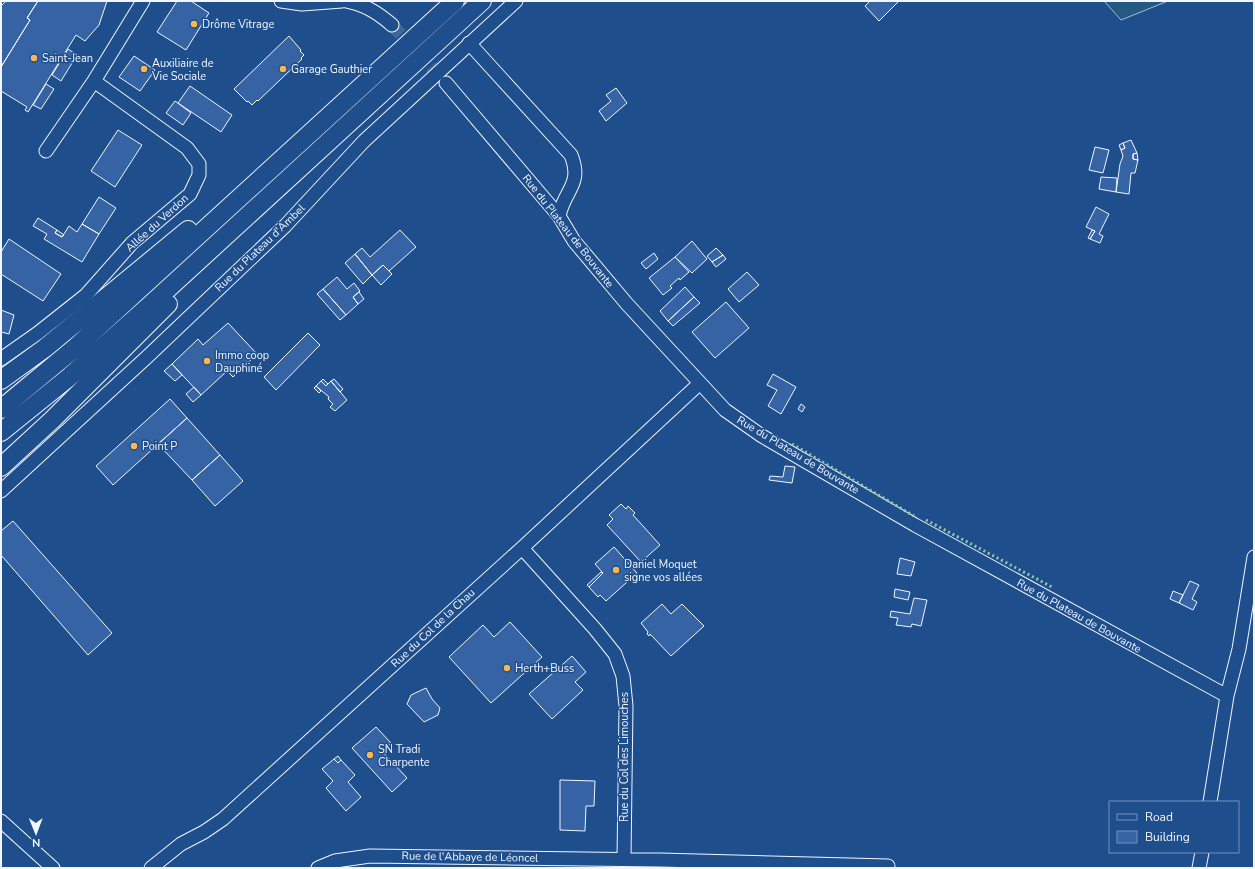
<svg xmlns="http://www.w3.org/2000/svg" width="1255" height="869" viewBox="0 0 1255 869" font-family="'Nunito Sans',sans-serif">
<rect width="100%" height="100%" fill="#1f4e8c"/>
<!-- green -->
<path fill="#245a82" stroke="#a8bbd7" d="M1104 1H1168L1121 20Z"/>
<!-- building -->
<path fill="#3563a3" stroke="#f2f6ff" d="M6 1H38L27 18 30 20 1 67V6Z
M38 1H107L99 25 85 41 76 35 28 112 25 110 27 107 1 91V67L30 20 27 18Z
M177 1H191L209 13 186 50 157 32Z
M870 1H899L879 21 865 6Z
M289 36 301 50 300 51 304 55 301 58 302 59 258 101 257 100 252 105 248 101 247 102 234 89Z
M68 49 77 55 61 81 52 75Z
M134 56 155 70 140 91 119 77Z
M46 84 54 89 41 109 33 105Z
M190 86 232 115 221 132 178 103Z
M616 88 627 103 606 121 599 111 611 101 606 95Z
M175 101 191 113 183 125 166 113Z
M118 130 142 145 115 187 91 171Z
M1131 140 1137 153 1133 154V159L1138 160 1135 173H1131L1129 194 1116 192 1120 164 1123 156 1121 150 1125 148 1123 143Z
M1123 143 1125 148 1121 150 1119 145Z
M1095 147 1109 150 1103 173 1089 170Z
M1137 153 1138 160 1133 159V154Z
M1101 177 1117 178 1116 192 1099 189Z
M99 197 116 208 99 234 82 224Z
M1096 207 1109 214 1099 234 1103 236 1100 243 1090 239 1095 231 1086 227Z
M38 218 57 230 55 233 62 237 69 226 77 232 82 224 99 234 82 262 44 239 47 234 33 226Z
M57 230 64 235 62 237 55 233Z
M400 230 416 247 389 271 383 265 372 275 355 254 362 248 370 257Z
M1092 230 1095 231 1090 239 1088 238Z
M9 239 61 274 43 301 1 274V252Z
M692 241 707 259 692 273 675 257Z
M716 248 723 255 712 262 707 256Z
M654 253 658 259 646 269 641 263Z
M355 254 372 275 363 284 345 263Z
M723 255 726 259 716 267 712 262Z
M675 257 689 272 680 280 679 278 670 286 672 288 663 295 649 278Z
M383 265 392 274 381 285 372 275Z
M747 272 759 285 739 302 728 289Z
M337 277 347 289 354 283 360 291 353 297 358 304 346 315 323 289Z
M685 287 694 297 668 321 660 311Z
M323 289 346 315 340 320 317 294Z
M359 292 364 299 358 304 353 297Z
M694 297 700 303 673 326 668 321Z
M726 302 749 328 715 358 692 332Z
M1 310 14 315 9 334 1 332Z
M228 323 257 354 233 377 227 371 201 395 172 364 198 339 203 345Z
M308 333 320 345 276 390 264 377Z
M172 364 182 375 175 381 164 371Z
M773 374 796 387 781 414 768 406 777 390 767 385Z
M323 379 328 384 326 386 321 381Z
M334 379 343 389 340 392 331 381Z
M321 381 326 386 331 381 347 400 335 411 330 407 333 404 328 399 329 397 316 386Z
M316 386 321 391 319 393 314 388Z
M194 387 201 395 193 402 186 394Z
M170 399 187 418 113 485 96 466Z
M801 404 805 407 802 412 798 409Z
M187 418 220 455 192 480 158 444Z
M220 455 243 481 215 506 192 480Z
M785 466 795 467 792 483 769 480 770 476 783 477Z
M621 504 626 509 628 506 635 513 633 515 660 545 641 562 607 525 613 519 609 515Z
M13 521 112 633 88 655 1 555V531Z
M614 547 637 573 606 601 600 595 598 597 589 587 603 573 595 564Z
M900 558 915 562 911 576 897 574Z
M601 572 603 573 589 587 587 585Z
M1190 581 1199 585 1192 599 1197 602 1193 610 1179 603Z
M895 589 910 592 908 600 894 597Z
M1173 591 1183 595 1179 603 1170 599Z
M914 598 927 600 921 626 912 624 911 627 896 625 898 618 890 617 891 611 910 614Z
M662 604 671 614 682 604 704 626 671 656 650 634 649 636 647 634 648 632 641 623Z
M510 622 542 657 491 703 449 657 483 625 494 637Z
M572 656 586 672 575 682 583 690 552 719 529 694Z
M426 688 432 699 440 708 438 715 424 722 407 704 411 695Z
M376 727 391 743 382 751 407 778 392 792 352 748Z
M338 756 341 760 338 763 334 759Z
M334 759 338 763 341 760 355 775 348 782 361 797 346 811 326 788 333 781 322 769Z
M560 780 595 781 594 806H586L585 831 560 830Z"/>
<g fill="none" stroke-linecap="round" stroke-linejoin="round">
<!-- minor-tunnel -->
<path stroke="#3f679d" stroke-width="13" stroke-dasharray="13 6" stroke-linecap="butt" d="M392 25 445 82"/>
<!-- minor casing -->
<g stroke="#f2f6ff" stroke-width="15">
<path id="minor" d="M281 1 302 4 342 1
M346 1C365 5 377 12 392 25
M469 43 571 155C583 185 564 190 559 216
M446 83 559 216 574 241 627 304 725 410 762 436 915 525 1227 696
M46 151 94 81 143 1
M1 359 38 333 86 295 132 243 190 194 199 175V164L187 148 94 81
M1 491 147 357 285 226 364 141 516 1
M522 548 595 629 615 654 623 676 626 706 624 859
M1210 802 1227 696 1239 649 1254 557
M1 821 53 868
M151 868 181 844 204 832 223 819 522 548 699 384
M318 868 335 861 370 856 660 860 888 866
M1199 868 1202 852"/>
</g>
<!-- highway casing -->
<g stroke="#f2f6ff" stroke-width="20">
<path id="highway" d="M1 380 45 348 188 230
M1 409 76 347 455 1
M1 432 68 378 149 306 482 1
M1 467 52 420 168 304"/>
</g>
<!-- minor -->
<use href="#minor" stroke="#1f4e8c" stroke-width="13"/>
<!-- highway -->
<use href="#highway" stroke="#1f4e8c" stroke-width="18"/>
<!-- hedge -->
<path stroke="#97c8a6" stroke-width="3" stroke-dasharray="2 3" stroke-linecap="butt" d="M792 444 914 516
M926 520 1052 587"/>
</g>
<!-- markers -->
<g fill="#ffb74d" stroke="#1f4e8c" stroke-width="1.5">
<circle cx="194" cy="24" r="4"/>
<circle cx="34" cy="58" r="4"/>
<circle cx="144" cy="69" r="4"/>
<circle cx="283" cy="69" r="4"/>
<circle cx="207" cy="361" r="4"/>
<circle cx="134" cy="446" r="4"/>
<circle cx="616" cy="570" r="4"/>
<circle cx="507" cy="668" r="4"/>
<circle cx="370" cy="755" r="4"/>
</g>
<g text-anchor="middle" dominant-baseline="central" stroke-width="3" stroke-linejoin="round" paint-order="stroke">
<!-- poi labels -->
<g font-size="11" fill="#f2f6ff" stroke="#1f4e8c" text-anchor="start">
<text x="202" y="24">Drôme Vitrage</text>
<text x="42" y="58">Saint-Jean</text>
<text x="152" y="63">Auxiliaire de<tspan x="152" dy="13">Vie Sociale</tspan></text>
<text x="291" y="69">Garage Gauthier</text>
<text x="215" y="355">Immo coop<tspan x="215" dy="13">Dauphiné</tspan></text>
<text x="142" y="446">Point P</text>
<text x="624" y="564">Daniel Moquet<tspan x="624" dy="13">signe vos allées</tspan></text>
<text x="515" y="668">Herth+Buss</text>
<text x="378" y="749">SN Tradi<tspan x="378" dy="13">Charpente</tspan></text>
</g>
<!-- street labels -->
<g font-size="11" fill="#f2f6ff" stroke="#1f4e8c">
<text transform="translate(157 223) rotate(-42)">Allée du Verdon</text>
<text transform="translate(568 231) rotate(52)">Rue du Plateau de Bouvante</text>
<text transform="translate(260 248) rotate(-44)">Rue du Plateau d'Ambel</text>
<text transform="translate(798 455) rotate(31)">Rue du Plateau de Bouvante</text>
<text transform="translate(1079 616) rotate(29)">Rue du Plateau de Bouvante</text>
<text transform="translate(433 628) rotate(-43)">Rue du Col de la Chau</text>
<text transform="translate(624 757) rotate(-90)">Rue du Col des Limouches</text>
<text transform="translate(470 857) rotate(1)">Rue de l'Abbaye de Léoncel</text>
</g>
</g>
<!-- border -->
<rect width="1255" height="869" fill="none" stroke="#f2f6ff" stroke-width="4"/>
<!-- legend -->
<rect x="1109" y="801" width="130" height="52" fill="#1f4e8c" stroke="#7391ba"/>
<rect x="1117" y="814" width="20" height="6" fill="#1f4e8c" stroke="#7391ba"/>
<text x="1145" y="821" font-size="12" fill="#f2f6ff">Road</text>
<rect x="1117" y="831" width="20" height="12" fill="#3563a3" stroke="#7391ba"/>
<text x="1145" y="841" font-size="12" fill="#f2f6ff">Building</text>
<!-- north arrow -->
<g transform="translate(36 833) rotate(179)" stroke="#1f4e8c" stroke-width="3" paint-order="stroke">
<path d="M0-3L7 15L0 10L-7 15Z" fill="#f2f6ff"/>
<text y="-6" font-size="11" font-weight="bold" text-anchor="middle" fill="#f2f6ff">N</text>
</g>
</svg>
